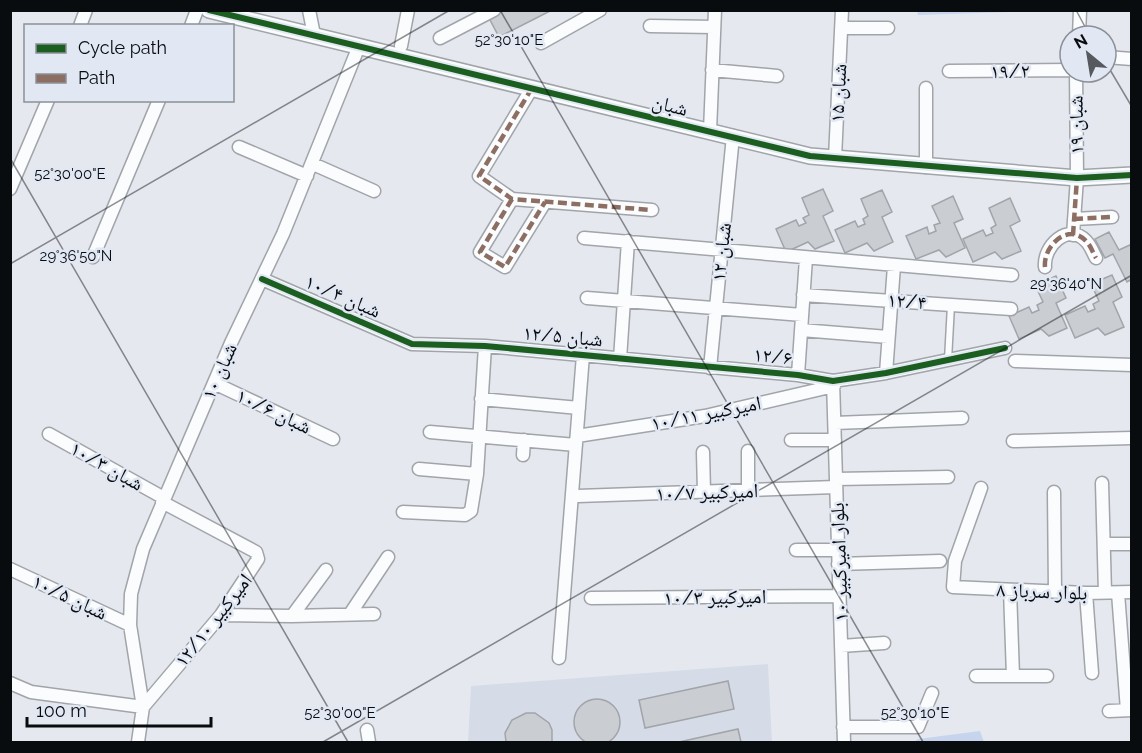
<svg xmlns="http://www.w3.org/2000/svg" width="1142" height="753" viewBox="0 0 1142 753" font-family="Raleway,'Noto Naskh Arabic',sans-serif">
<rect width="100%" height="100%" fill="#e5e9ef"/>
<!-- built -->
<path fill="#d5dce8" d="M768 664 772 742H468L471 686Z"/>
<!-- green -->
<path fill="#c6d5ed" d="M917 11V10L1044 11 918 15Z
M980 731 984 742H914L918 739Z"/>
<!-- building -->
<path fill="#cacdd1" stroke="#a1a4a9" stroke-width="1.5" d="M504 10H552L499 37 489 18Z
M823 189 833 211 823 216 834 241 815 249 808 242 786 252 776 229 796 220 799 226 806 223 803 218 809 215 802 198Z
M882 190 892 212 882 217 893 242 874 251 867 243 845 253 835 230 855 221 858 227 865 224 863 219 868 216 861 199Z
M953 196 963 219 954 223 965 248 946 257 939 250 916 259 906 236 927 227 929 234 936 231 934 225 940 223 932 206Z
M1010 198 1020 221 1010 226 1021 251 1002 259 995 252 973 262 963 239 983 230 986 236 993 233 991 228 996 225 989 208Z
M1109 232 1119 250 1132 244V279L1127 282 1113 254 1105 258 1095 239Z
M1112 275 1122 297 1113 302 1124 327 1105 335 1098 328 1075 338 1065 315 1085 306 1088 312 1095 309 1093 304 1099 301 1091 284Z
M1056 276 1066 298 1056 303 1067 328 1049 336 1041 329 1019 339 1009 316 1029 307 1032 313 1039 310 1037 305 1043 302 1035 285Z
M728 681 734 709 645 728 639 700Z
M574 722a23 23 0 1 1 46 0a23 23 0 1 1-46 0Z
M526 713H535L549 723 552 730V742H506L505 733 512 720Z
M738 729 741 742H679Z"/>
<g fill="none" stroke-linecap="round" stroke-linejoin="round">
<!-- service casing -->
<g stroke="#a1a4a9" stroke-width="9">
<path id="service" d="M948 360 951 305"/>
</g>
<!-- minor casing -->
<g stroke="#a1a4a9" stroke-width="15">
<path id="minor" d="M309 10 314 35
M80 26 86 10
M191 26 197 10
M650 26 714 27
M842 28H888
M1079 36 1080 10
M440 38 494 10
M541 43 600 10
M401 46 408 10
M1106 57 1132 59
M712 70 777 76
M949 71 1070 70
M532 88 479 176 512 199 652 210
M926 88V167
M710 131 715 10
M239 147 307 176
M835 158 842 10
M313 164 374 191
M10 189 48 100
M512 199 480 252 505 267 545 202
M1074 219 1112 217
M1073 235 1077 178 1076 72
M584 238 1012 275
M93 257 159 100
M1045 267C1043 246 1068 222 1086 241 1091 246 1093 253 1096 258
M262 279 412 344 485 346 798 375 833 381 886 373 1005 348
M803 295 1011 309
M587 298 802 315
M801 330 888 337
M620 359 628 241
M1015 361 1132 365
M710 368 733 136
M886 373 894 266
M798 375 806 258
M833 381 844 742
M214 383 333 439
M481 399 579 408
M835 423 962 418
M430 432 576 445
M49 434 164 498
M577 436 705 416 834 386
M791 440H835
M1013 441 1132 438
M703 452 704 492
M523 455 524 440
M419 469 477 474
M836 479 948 477
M1102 483 1105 593
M981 488 955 561 953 587 1086 593 1132 592
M748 490V451
M1054 492 1055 591
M578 496 836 487
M403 512 465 515 471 511 477 474 485 346
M1104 544H1132
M796 550H838
M838 564 940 561
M10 569 130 625
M1010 590 1013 676
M1086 593 1092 673
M1118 593 1127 710
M591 598 839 596
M350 614 388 557
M221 615 292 616 374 614
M292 616 326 570
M841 646 884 643
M559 658 583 355
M976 676H1047
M10 683 31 692 143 707
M143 707 221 615 258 559 256 552 162 502
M1109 711 1132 710
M843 727H918L932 693
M367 730 369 742
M138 742 143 707 130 625 131 594 143 549 231 343 283 234 359 46"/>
</g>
<!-- tertiary casing -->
<g stroke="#a1a4a9" stroke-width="18">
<path id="tertiary" d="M209 10 810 156 1077 178 1132 175"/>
</g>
<!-- service -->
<use href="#service" stroke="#fbfcfd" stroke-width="6"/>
<!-- minor -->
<use href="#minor" stroke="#fbfcfd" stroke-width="12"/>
<!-- tertiary -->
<use href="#tertiary" stroke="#fbfcfd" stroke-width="15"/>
<!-- quiet -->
<path stroke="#8d6e63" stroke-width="4.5" stroke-dasharray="9 4.5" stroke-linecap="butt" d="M532 88 479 176 512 199 652 210
M512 199 480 252 505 267 545 202
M1074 219 1112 217
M1073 235 1077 178
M1045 267C1043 246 1068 222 1086 241 1091 246 1093 253 1096 258"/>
<!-- cycleway casing -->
<g stroke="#e1e8f3" stroke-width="10">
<path id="cycleway" d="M209 10 810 156 1077 178 1132 175
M262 279 412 344 485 346 798 375 833 381 886 373 1005 348"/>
</g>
<!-- cycleway -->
<use href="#cycleway" stroke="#1b5e20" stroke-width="6"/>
</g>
<!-- ticks -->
<path fill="none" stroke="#090c0f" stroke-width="1.5" stroke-opacity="0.45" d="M500 10 923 742M1076 10 1090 36M1106 63 1132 107M10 158 348 742M10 264 450 10M323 742 1132 275"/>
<g text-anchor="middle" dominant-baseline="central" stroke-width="5" stroke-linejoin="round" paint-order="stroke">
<!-- street labels -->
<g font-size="20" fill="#090c0f" stroke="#e1e8f3">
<text transform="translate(1010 71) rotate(-1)">۱۹/۲</text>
<text transform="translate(838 93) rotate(-87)">۱۵ شبان</text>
<text transform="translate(670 105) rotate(14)">شبان</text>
<text transform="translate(1076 125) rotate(-91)">۱۹ شبان</text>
<text transform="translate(721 252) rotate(-84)">۱۲ شبان</text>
<text transform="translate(343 296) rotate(23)">۱۰/۴ شبان</text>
<text transform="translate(907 301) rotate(4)">۱۲/۴</text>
<text transform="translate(563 336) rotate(5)">۱۲/۵ شبان</text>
<text transform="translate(773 356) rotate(5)">۱۲/۶</text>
<text transform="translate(219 371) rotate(-66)">۱۰ شبان</text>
<text transform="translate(274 411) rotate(25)">۱۰/۶ شبان</text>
<text transform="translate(706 413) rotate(-11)">۱۰/۱۱ امیرکبیر</text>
<text transform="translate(107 466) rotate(29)">۱۰/۳ شبان</text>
<text transform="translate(707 492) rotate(-2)">۱۰/۷ امیرکبیر</text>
<text transform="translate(839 562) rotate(-92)">۱۰ بلوار امیرکبیر</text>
<text transform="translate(1042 591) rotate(2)">۸ بلوار سرباز</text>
<text transform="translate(70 597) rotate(25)">۱۰/۵ شبان</text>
<text transform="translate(715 597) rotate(-1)">۱۰/۳ امیرکبیر</text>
<text transform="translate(213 620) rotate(-52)">۱۲/۱۰ امیرکبیر</text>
</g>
</g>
<g font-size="15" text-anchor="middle" fill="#090c0f" stroke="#e1e8f3" stroke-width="5" stroke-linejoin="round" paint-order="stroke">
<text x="509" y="45">52°30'10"E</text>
<text x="70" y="179">52°30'00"E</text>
<text x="76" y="261">29°36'50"N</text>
<text x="1066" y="289">29°36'40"N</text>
<text x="340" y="718">52°30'00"E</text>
<text x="915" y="718">52°30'10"E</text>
</g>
<!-- border -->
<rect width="1142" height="753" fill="none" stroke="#090c0f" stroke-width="24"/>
<!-- legend -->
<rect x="24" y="24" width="210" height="78" fill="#e1e8f3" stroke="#8b9098" stroke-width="1.5"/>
<rect x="36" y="44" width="30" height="9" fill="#1b5e20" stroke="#8b9098" stroke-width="1.5"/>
<text x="78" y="54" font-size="18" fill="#090c0f">Cycle path</text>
<rect x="36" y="74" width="30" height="9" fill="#8d6e63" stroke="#8b9098" stroke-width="1.5"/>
<text x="78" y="84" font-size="18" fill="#090c0f">Path</text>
<!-- north arrow -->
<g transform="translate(1088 54) rotate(330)"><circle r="28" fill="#e1e8f3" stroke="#8b9098" stroke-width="1.5"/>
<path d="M0-4.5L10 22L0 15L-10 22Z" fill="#56595d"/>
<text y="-9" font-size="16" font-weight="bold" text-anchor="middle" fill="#090c0f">N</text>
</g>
<!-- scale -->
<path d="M27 717v9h184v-9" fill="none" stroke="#090c0f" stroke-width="3"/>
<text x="36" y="717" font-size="18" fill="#090c0f" stroke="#e1e8f3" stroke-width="4.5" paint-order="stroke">100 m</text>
</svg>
